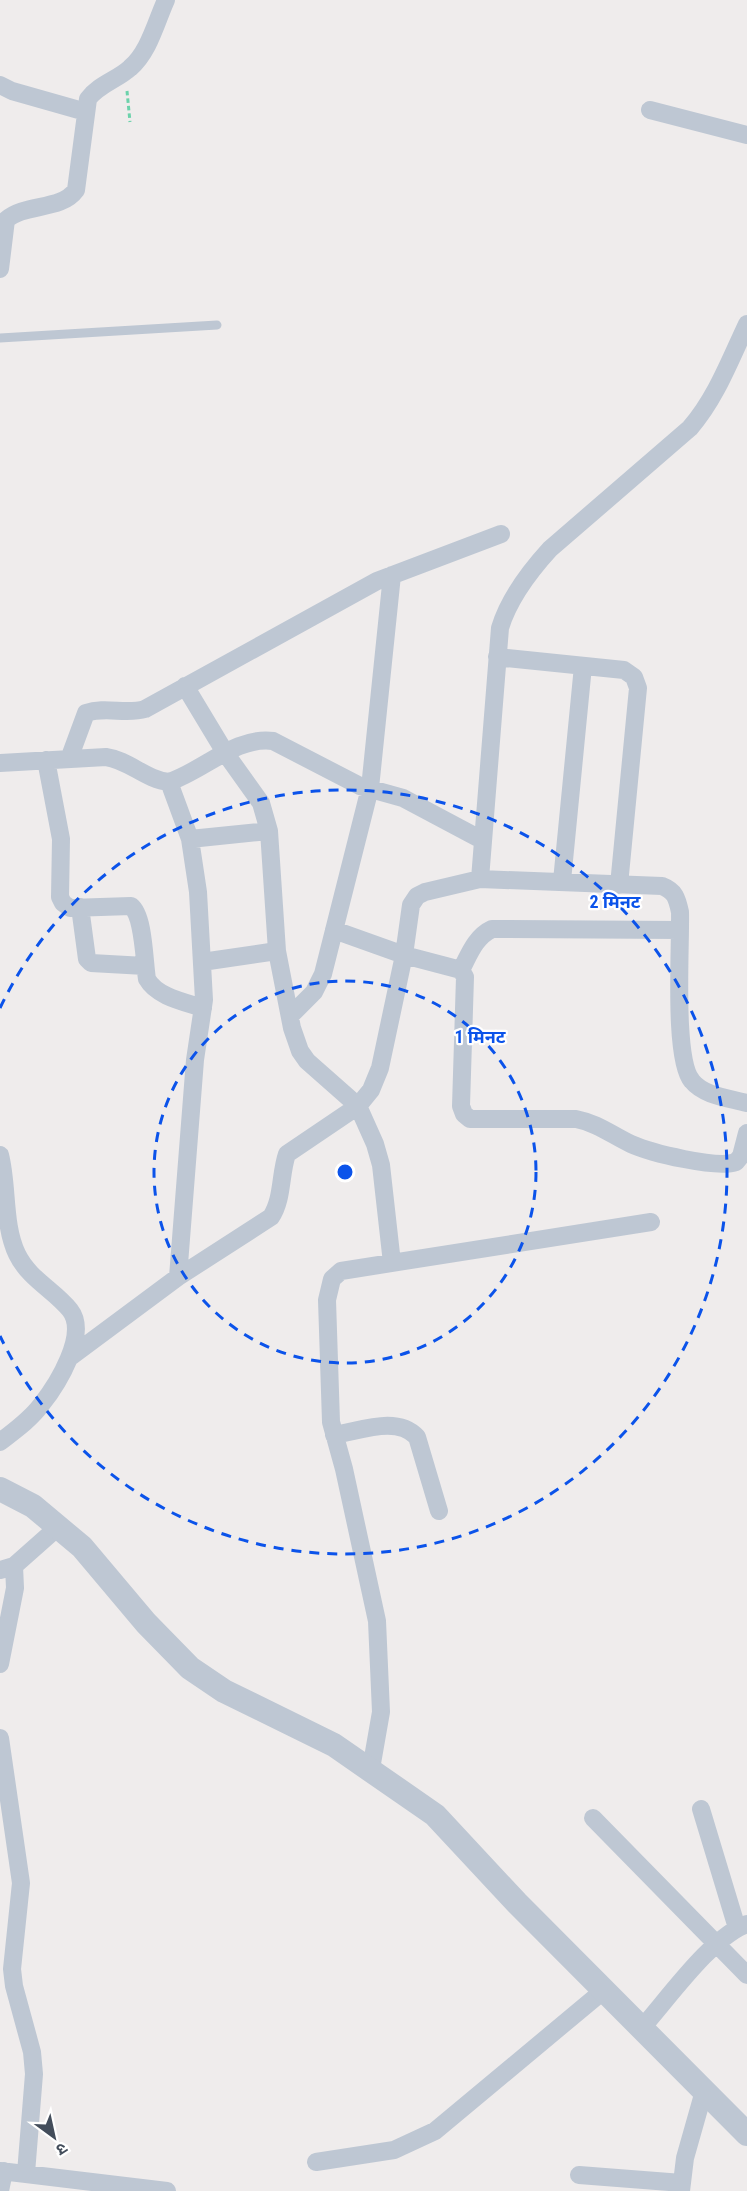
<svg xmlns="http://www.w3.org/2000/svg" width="747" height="2191" viewBox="0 0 747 2191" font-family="'Roboto Condensed','Noto Sans Devanagari',sans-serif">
<rect width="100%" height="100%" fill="#efecec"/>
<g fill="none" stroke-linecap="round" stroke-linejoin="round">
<!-- path -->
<path stroke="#6cd2ab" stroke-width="3" stroke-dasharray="4.5 3" stroke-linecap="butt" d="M127 91 130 122"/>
<!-- service -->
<path stroke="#bec7d3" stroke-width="9" d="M0 338 217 325"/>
<!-- minor -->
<path stroke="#bec7d3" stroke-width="18" d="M0 85 12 91 86 112
M650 110 747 135
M0 269 6 220C25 203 61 211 76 190L88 99C99 84 117 80 130 68 149 52 156 22 166 0
M497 657 624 670 634 677 638 688 619 885
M185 686 226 754 261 803 269 831 277 951 292 1028 300 1051 307 1061 358 1106 375 1144 381 1165 392 1263
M69 759 86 713C106 706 126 715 145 709L377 581 501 534
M46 760 61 839 60 897 63 903 70 908 131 906C144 916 144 961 147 979 157 997 185 1002 203 1008
M0 763 106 757C129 760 146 780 169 782 203 771 236 736 273 741L360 786 403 798 482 840
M169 782 190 839 198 892 204 1000 195 1060 178 1277
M190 839 269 831
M480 879 500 628C509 598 529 572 550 549L690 428C716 398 730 360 747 324
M562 881 583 666
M80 907 87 959 91 963 145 966
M334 930 404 955 461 970 465 977 461 1106 464 1114 470 1119H576C597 1123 612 1135 631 1144 651 1153 717 1169 736 1162L741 1156 747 1133
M202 962 277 951
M461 970C469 955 475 937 492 929L680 930
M290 1016 314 992 323 974 370 788 392 575
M0 1155C8 1186 3 1225 17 1254 29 1279 54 1290 70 1310 89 1334 57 1385 41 1405 30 1420 14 1431 0 1442
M69 1358 178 1277 271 1217C283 1199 280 1174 287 1154L358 1106 371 1090 380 1068 404 955 411 905 417 896 425 892 480 879 662 886C675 891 677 898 680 912 681 945 673 1059 692 1081 704 1096 729 1098 747 1103
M334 1435C360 1431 397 1415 417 1437L439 1511
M0 1570 14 1566 58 1527
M0 1664 15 1588 14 1566
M0 1738 21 1883 12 1969 14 1986 32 2052 34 2074 26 2173
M371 1769 381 1712 377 1621 344 1469 331 1422 327 1300 332 1279 341 1271 651 1222
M701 1809 737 1928
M593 1818 747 1975
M641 2029C667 2000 712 1936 747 1924
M316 2162 394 2150 435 2131 603 1991
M0 2171 167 2191
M579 2175 682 2183
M0 2191 4 2171
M681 2191 685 2158 704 2091"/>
<!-- tertiary -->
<path stroke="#bec7d3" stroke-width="24" d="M0 1489 33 1506 82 1547 146 1623 190 1668 224 1691 334 1745 435 1815 517 1903 747 2134"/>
</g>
<!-- distance rings -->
<g fill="none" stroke="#0b53ea" stroke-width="3" stroke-dasharray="10 8">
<circle cx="345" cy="1172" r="191"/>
<path d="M0 1008A382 382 0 1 1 0 1336"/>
</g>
<circle cx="345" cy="1172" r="9" fill="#0b53ea" stroke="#fff" stroke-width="3"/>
<g font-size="18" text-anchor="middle" font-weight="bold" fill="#0b53ea" stroke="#fff" stroke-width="4.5" stroke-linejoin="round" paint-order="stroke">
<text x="615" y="908">2 मिनट</text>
<text x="480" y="1043">1 मिनट</text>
</g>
<!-- north arrow -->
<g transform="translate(54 2137) rotate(147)" stroke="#ffffff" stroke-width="4.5" paint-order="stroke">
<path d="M0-4.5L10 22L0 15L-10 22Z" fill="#434d5b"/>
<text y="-9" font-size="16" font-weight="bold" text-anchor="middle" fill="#434d5b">उ</text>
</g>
</svg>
